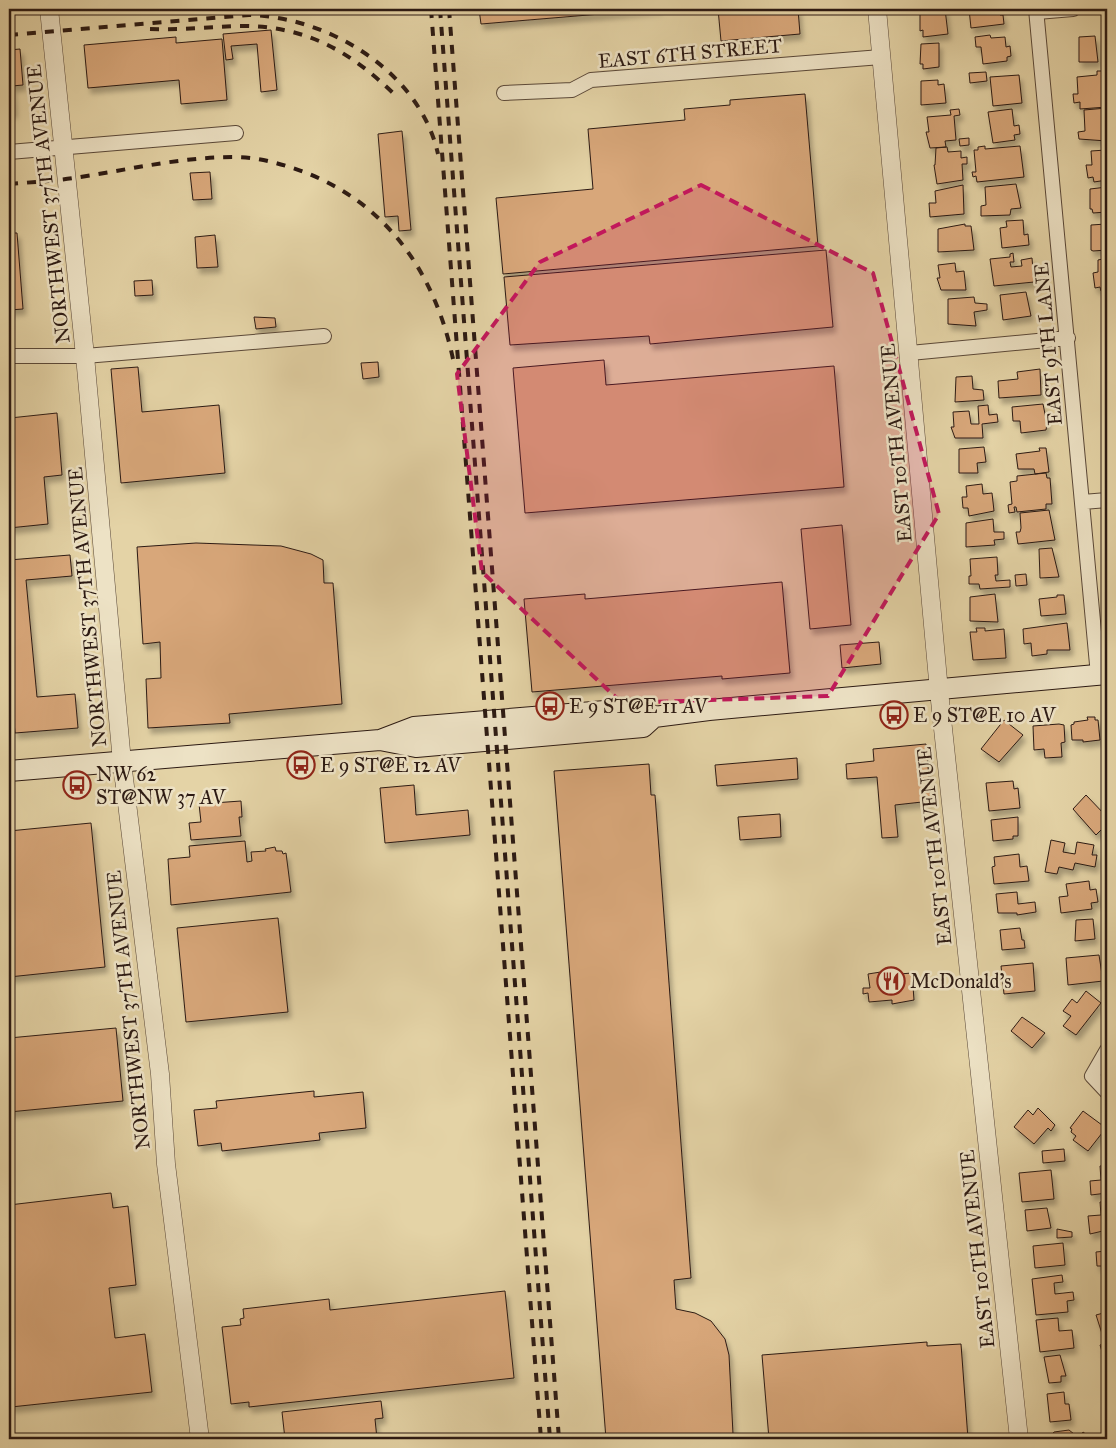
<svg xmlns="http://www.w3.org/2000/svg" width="1116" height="1448" viewBox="0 0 1116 1448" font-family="'IM FELL Great Primer',serif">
<defs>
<filter id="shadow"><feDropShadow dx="3" dy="5.5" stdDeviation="2.5" flood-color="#0004"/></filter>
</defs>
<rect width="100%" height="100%" fill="#e4d3a6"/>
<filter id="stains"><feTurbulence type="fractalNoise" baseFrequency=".004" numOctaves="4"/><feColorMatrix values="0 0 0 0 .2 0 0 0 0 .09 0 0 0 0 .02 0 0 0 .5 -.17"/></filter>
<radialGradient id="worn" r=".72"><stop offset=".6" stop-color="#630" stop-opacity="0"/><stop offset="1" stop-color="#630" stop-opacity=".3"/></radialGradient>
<!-- building -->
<path fill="#d8a77a" stroke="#2c1a13" filter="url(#shadow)" d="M479 9H660L481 24Z
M718 9H798L800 34 721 41Z
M920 9H945L948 34 923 37V30L920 31Z
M969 9H1000V15H1003L1004 24 971 28Z
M271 30 277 90 261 92 257 44 231 46 233 59 226 60 223 34Z
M990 35 991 38 1005 37 1006 47 1010 46 1011 56 1007 57V61L983 64 981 47H976L975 37Z
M1095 36 1098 62H1079V37Z
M176 37V43L222 39 227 100 181 104 179 80 88 88 84 45Z
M939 43V67L923 69V64H920L921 44Z
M20 49 23 85 12 86 14 112 9 113V50Z
M1097 71H1107V107L1080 109V102L1074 103 1073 94H1078L1077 77 1097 75Z
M986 72 987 81 970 83 969 73Z
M1019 75 1022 103 993 106 990 77Z
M938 80V85L944 84 946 103 921 105V81Z
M805 94 818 246 503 274 496 198 593 189 588 129 685 120 684 109 730 105V100Z
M1107 108V141L1079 139 1078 132 1085 131 1084 110Z
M959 109 960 115 954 116 956 140 945 141 946 147 930 148 926 132H929L927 117 951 115 950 110Z
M1012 109 1014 126 1019 125 1020 134 1014 135 1015 140 993 143 988 112Z
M402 131 411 230 399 231 398 216 385 217 378 134Z
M969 138V145L960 146 959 139Z
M985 146V149L1020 146 1024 177 977 182 976 176 973 177 972 172H976L974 150H978V147Z
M947 147 948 152 961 151V158L967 157V164H962L963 180 937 184 934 165H935L936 148Z
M1106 150 1107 180 1094 182 1093 177 1088 178 1086 165H1092L1091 151Z
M210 172 212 199 193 200 190 173Z
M1016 184 1021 208 1011 209 1010 215 981 216V206L986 205 985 187Z
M963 185 964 214 930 217 929 203H936L935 191Z
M1107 187V212L1093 213 1092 209H1090V189Z
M1106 218H1107V250L1093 251 1091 250V225L1106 224Z
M1023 220 1024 235 1028 234 1029 245 1002 248 1000 228 1007 227 1006 221Z
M965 224V226H971L974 250 938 252V229Z
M9 233H17L23 309 9 310Z
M215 235 218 267 197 268 195 237Z
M826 250 833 327 650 344 649 336 510 345 504 277Z
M1013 253 1014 262H1010L1011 267 1022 266 1021 260 1032 258 1034 282 994 286 990 259 1010 257V254Z
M1107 258V291H1101L1100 287 1095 288 1093 273 1098 272V260Z
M955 263 956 272 964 271 966 290H941L937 278H940L938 265Z
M152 280 153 295 135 296 134 281Z
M1026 292 1031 316 1003 320 1000 295Z
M974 297 975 303 987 304V310L974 312 976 326 948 324V299Z
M1104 298H1107V323H1104Z
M254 317 275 318 276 327 256 329Z
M604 360 606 385 834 366 844 487 525 513 513 368Z
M378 362 379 377 363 379 361 363Z
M138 367 142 412 219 405 225 473 121 483 111 369Z
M1040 369 1041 395 999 398 998 381 1018 379 1017 372Z
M972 376 973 389 983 390 984 400 955 402 956 377Z
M1043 404 1047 424 1046 430 1021 433 1020 421H1013L1012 407Z
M988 405 989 415 997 414 998 422 982 424 983 438H955L951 427H954L953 412 969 411 971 424H979L978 406Z
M57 413 62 475 44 477 48 524 9 528 10 418Z
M984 447 986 462 977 463 978 473H959V449Z
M1039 448H1046L1049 472 1035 474 1034 469H1018L1016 454 1040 451Z
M1046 473 1047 478H1050L1052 504H1046V509L1017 512 1016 507H1014L1015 512 1009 513 1008 505 1012 504 1010 482 1017 481V476Z
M982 484 983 494 992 493 994 511 969 516 968 508H963L962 497H967L966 486Z
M1049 510 1055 540 1018 544 1016 532H1020L1021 528 1020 513Z
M993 519 994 532H1004V539L994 540 995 545 966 547V523Z
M842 525 851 625 810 629 801 529Z
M196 543 281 546 311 554 323 560 324 583H333L342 704 229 714 230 723 148 728 146 679 161 678 160 642 143 644 137 547Z
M1052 548 1059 577 1040 578 1039 549Z
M70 555 72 576 26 580 37 697 75 694 78 728 15 733 13 711H9V560Z
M997 557 998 575H995L996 581 1010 580V587L980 589 979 584H969V576H971L970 559Z
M1026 574 1027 585 1016 586 1015 575Z
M782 582 790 673 722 679V676L532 692 524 599 585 594V599Z
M995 594 998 622 970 621V597Z
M1057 595H1064L1066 614 1041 616 1039 599 1057 597Z
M1067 623 1070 650H1047V654L1032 656 1031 643 1024 644 1023 629Z
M976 628H985V631L1004 629 1006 658 973 660 970 632H977Z
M879 642 881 664 842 668 840 645Z
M1087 717H1095V720H1098L1100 740 1083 742V740H1072L1071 725 1074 724V722L1088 720Z
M1004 720 1023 735 999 762 981 749Z
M1059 724 1064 725 1065 742 1061 743 1062 757 1045 758 1044 749 1034 750 1033 726Z
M926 744 931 801 895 805 898 837 882 838 877 777 847 779 846 764 874 761 873 749Z
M797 758 798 779 717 786 715 765Z
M649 764 651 795H655L691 1278 674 1280 676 1309 695 1313 711 1321 725 1339 729 1355 733 1434 664 1439H606L554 771Z
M1013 781 1014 789 1018 788 1020 808 989 811 986 783Z
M414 785 416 815 468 810 470 835 385 843 380 788Z
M1086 795 1107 817V824L1096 835 1073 809Z
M241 801 242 817H239L241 836 191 840 189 823 201 822 199 804Z
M780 814 781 837 740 840 738 817Z
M1018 817V836H1013V839L993 841 991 820Z
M91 823 105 967 9 977V831Z
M1051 840 1065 843 1063 852 1075 854 1077 842 1094 845 1092 855H1097L1095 867 1075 863 1073 870 1059 867 1057 874 1045 872Z
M245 841 247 862 252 861 251 852 266 851 265 849 275 847 276 851H282L283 854 286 853 291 892 171 905 168 859 190 857 189 846Z
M1019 854 1020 867 1027 866 1029 881 994 884 992 867 995 866 994 857Z
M1089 881 1090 890 1096 889 1098 902 1091 903 1092 909 1061 913 1059 897 1068 896 1066 884Z
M1017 892 1018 904 1035 902 1036 912 1017 915V913H998L996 894Z
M278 918 288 1012 186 1022 177 928Z
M1093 919 1095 939 1075 941 1076 920Z
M1020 928 1022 940H1024L1025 948 1002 950 1000 930Z
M1099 955 1103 981 1068 985 1066 958Z
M1033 963 1035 991 1004 994 1001 966Z
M887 971V975L912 973 914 1000 892 1004V1000L869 1002 868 993 863 994V988H870L868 974Z
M1086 991 1101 1003 1076 1035 1063 1026 1071 1016 1063 1011 1072 999 1077 1003Z
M1022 1017 1045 1033 1032 1048 1011 1031Z
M116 1028 123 1101 9 1112V1038Z
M314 1091V1097L363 1092 366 1128 319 1133 320 1140 222 1151 221 1143 198 1146 194 1110 217 1108 216 1101Z
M1038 1108 1055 1125 1051 1131 1048 1128 1034 1144 1014 1127 1028 1110 1033 1115Z
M1083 1111 1106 1128 1088 1151 1073 1140 1076 1136 1071 1132 1072 1129 1070 1128Z
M1064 1149 1065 1161 1043 1163 1042 1151Z
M1107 1165V1193L1091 1195 1090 1181 1101 1180 1100 1166Z
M1051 1170 1054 1199 1022 1202 1019 1173Z
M111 1193 113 1208 128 1206 136 1285 109 1288 115 1338 145 1334 152 1392 11 1407 9 1385V1205Z
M1107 1201V1230L1090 1234 1088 1216 1101 1215 1100 1202Z
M1047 1208 1051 1228 1027 1231 1025 1210Z
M1057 1229 1072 1232V1237L1057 1238Z
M1107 1239V1266H1097L1096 1252 1106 1251 1104 1240Z
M1063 1243 1065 1265 1035 1268 1033 1246Z
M1062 1275 1063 1282 1054 1283 1055 1294 1073 1292 1074 1300 1067 1301 1068 1312 1036 1315 1032 1279Z
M505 1291 514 1378 249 1407V1402L231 1404 222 1327 241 1325 240 1319 244 1318 243 1309 329 1299 330 1310Z
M1107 1312V1354L1103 1355 1100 1345 1105 1343 1096 1315Z
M1058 1318 1059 1331 1072 1330 1074 1348 1040 1352 1036 1320Z
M927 1342V1346L961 1344 968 1439H769L762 1355Z
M1060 1355 1066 1376H1061V1382L1049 1383 1044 1357Z
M1064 1392 1065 1404H1069L1071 1420 1050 1422 1047 1394Z
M381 1401 383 1418 375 1419 377 1439H285L282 1412Z
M1069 1430 1079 1438 1083 1432 1091 1438 1048 1439 1054 1432Z"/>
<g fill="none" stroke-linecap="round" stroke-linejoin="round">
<!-- minor casing -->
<g stroke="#5a4838" stroke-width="16">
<path id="minor" d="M1036 9 1098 675
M1037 12 1073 9
M504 93 572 90 591 80 881 57
M9 152 236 133
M910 353 1068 338
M9 356H85L324 336
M1083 502 1107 500
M1107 1050 1092 1076 1107 1092"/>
</g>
<!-- tertiary casing -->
<g stroke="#5a4838" stroke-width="19">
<path id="tertiary" d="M49 9 85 356 122 762 160 1074 166 1164 200 1439
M877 9 939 691 1019 1439"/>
</g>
<!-- secondary casing -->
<g stroke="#2c1a13" stroke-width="22">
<path id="secondary" d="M380 740 414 727 641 708 654 717
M9 771 380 740 416 747 643 727 654 717 709 710 1107 674"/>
</g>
<!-- minor -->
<use href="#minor" stroke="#ede2c5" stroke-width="14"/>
<!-- tertiary -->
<use href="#tertiary" stroke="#ede2c5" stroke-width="18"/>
<!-- secondary -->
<use href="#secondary" stroke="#ede2c5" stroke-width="20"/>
<!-- rail -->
<path stroke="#2c1a13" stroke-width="4" stroke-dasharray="9 9" stroke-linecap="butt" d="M431 9 541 1439
M440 9 550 1439
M449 9 559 1439
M150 29C180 30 209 27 238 26 304 25 349 50 395 95
M9 35 249 15C329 17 420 72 438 154
M9 184C33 182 57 181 80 177 132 169 182 157 234 157 258 157 282 164 304 172 388 204 435 274 453 359
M9 1428 10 1439"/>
</g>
<!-- marked area -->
<path fill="#c2185b" fill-opacity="0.2" stroke="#c2185b" stroke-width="4" stroke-dasharray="10 6" stroke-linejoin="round" d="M701 185 873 273 939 514 828 696 622 703 482 572 457 374 540 262Z"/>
<!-- icons -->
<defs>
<g id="bus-ring" transform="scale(1.4375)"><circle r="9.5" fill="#ede2c5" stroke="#8f2418" stroke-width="1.5"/><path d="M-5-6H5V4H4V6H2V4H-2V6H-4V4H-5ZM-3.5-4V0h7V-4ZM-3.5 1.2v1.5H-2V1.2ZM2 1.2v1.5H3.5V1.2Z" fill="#8f2418"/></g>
<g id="restaurant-ring" transform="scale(1.4375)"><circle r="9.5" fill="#ede2c5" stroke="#8f2418" stroke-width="1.5"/><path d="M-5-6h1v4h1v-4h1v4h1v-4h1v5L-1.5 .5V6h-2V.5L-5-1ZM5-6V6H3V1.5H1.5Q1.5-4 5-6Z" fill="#8f2418"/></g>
</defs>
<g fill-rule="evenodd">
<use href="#bus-ring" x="550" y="706"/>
<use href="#bus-ring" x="894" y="715"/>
<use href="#bus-ring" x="301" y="765"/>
<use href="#bus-ring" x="77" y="785"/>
<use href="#restaurant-ring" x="891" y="981"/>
</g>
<g text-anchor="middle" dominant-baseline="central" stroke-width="5" stroke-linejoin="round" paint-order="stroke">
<!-- street labels -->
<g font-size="20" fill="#2c1a13" stroke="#ede2c5">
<text transform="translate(690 53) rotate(-5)">EAST 6TH STREET</text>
<text transform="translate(48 204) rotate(-96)">NORTHWEST 37TH AVENUE</text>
<text transform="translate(1048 344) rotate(-95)">EAST 9TH LANE</text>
<text transform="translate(896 443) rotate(-95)">EAST 10TH AVENUE</text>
<text transform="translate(87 607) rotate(-95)">NORTHWEST 37TH AVENUE</text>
<text transform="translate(934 846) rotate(-96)">EAST 10TH AVENUE</text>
<text transform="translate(128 1010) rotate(-96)">NORTHWEST 37TH AVENUE</text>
<text transform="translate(977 1249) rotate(-96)">EAST 10TH AVENUE</text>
</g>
<!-- poi labels -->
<g font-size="20" fill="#2c1a13" stroke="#ede2c5" text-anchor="start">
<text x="569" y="706">E 9 ST@E 11 AV</text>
<text x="913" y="715">E 9 ST@E 10 AV</text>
<text x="320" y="765">E 9 ST@E 12 AV</text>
<text x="96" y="774">NW 62<tspan x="96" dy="23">ST@NW 37 AV</tspan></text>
<text x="910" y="981">McDonald's</text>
</g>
</g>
<!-- margin -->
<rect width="1116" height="1448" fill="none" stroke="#e4d3a6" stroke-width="30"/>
<rect x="10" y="10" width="1096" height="1428" fill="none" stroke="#2c1a13" stroke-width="2.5"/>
<rect x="15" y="15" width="1086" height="1418" fill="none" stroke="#2c1a13"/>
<rect width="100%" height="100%" filter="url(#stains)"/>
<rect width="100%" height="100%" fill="url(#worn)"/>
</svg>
